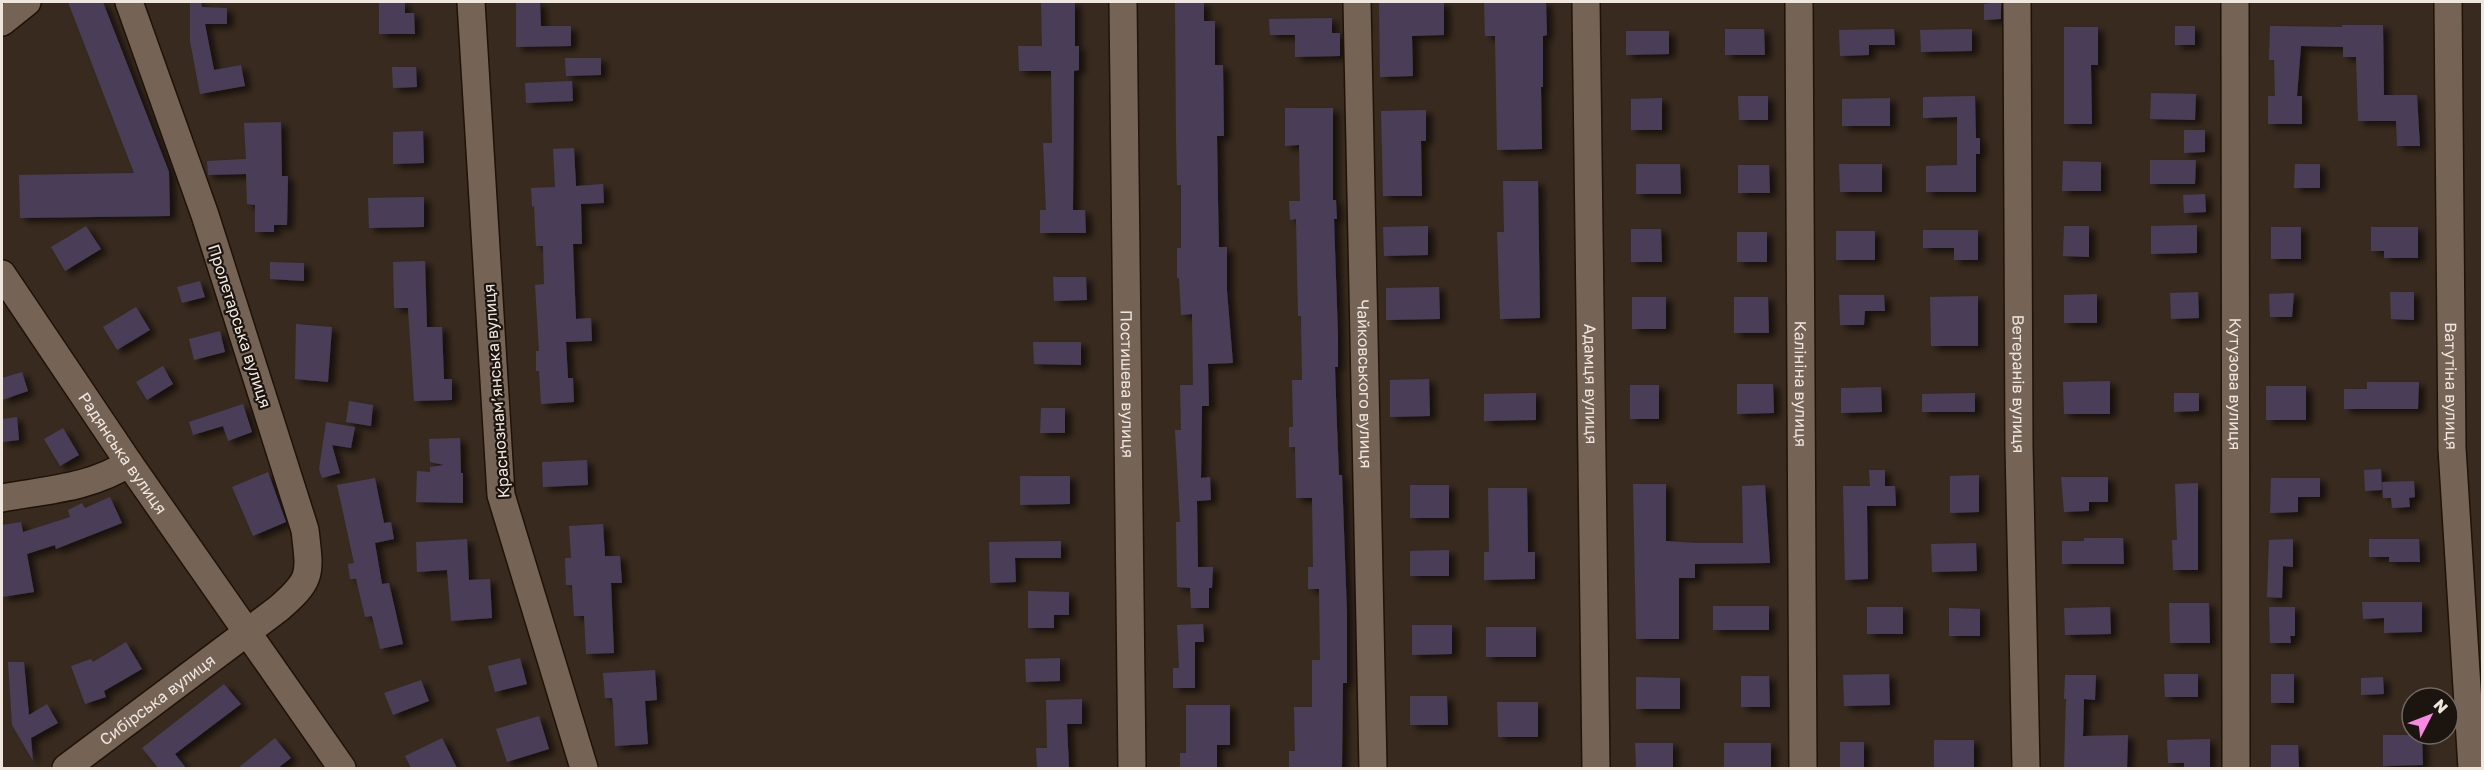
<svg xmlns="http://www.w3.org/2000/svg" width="2484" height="770" viewBox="0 0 2484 770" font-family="'Golos Text',sans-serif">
<defs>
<filter id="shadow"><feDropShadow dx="6" dy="4" stdDeviation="3" flood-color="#0009"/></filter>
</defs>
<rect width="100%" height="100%" fill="#382a1e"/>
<!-- building -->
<path fill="#493e58" filter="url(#shadow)" d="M68 2H103L169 172 170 216 20 218 19 175 134 173Z
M190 2H201L202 7 227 8V24H205L214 70 241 65 245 86 200 94 190 41Z
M379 2H405V13H414L415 34H379Z
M516 2H540L541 26H571V46L516 47Z
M1041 2H1075V46H1079V70L1074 71 1073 210H1085L1086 233H1040V210H1046L1043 143H1052L1051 71H1019L1018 46H1042Z
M1175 2H1204V21H1215V65H1223L1224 136H1217L1218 201 1219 247H1227V291L1233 363 1208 364 1209 406H1202L1201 478 1210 477 1211 500 1197 501 1198 567H1213L1212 588H1209V608H1191L1190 588 1177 587 1176 522H1180L1175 430H1181L1180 385H1193L1192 314 1181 315 1179 278H1177V248H1181V185H1177L1176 137Z
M1379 2H1444V35L1412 36 1413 76 1380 77Z
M1484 2H1546L1547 35 1543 36V87H1541L1542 149 1497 150 1495 36H1485Z
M2001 2V19L1984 20V4Z
M1332 18V33H1340V56L1295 57V35H1270L1269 19Z
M2342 25H2383L2384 95H2417L2420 146H2397L2396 121H2358L2356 57H2343V47L2301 46 2297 96H2302V124H2268V96H2275L2274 60H2269L2270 26 2342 27Z
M2175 26H2195V45H2175Z
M2064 27H2098V65H2091L2092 124H2064Z
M1725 29H1764L1765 55H1725Z
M1894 29 1895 45H1869V55L1840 56 1839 30Z
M1972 29V51L1921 52 1920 30Z
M1626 31H1669V54L1626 55Z
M565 58H601V75L566 76Z
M392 67H416L417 87 393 88Z
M572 81 573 101 526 103 525 83Z
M2151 93 2196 94 2195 120 2150 119Z
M1738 96H1768V120H1739Z
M1975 96 1976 138H1980V154H1976V192H1926V166L1957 165V117L1923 118V97Z
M1662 98V130H1631V99Z
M1890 98V126H1842V99Z
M1285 108H1333V200H1336L1337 219H1334L1338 335V367H1335L1337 426 1339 475H1342L1347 614V683H1343L1342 768H1289V751H1295L1294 707H1312V660H1320L1319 589H1308V567H1313L1312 498H1296L1295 447H1289V427H1293L1292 380H1302L1301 316H1298L1296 219 1290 220 1289 201H1300L1299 145 1285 146Z
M1426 110V141H1421L1422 196H1383L1381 111Z
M281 122 282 176H288L287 225H274V232H255V205L247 204 246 174 208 175 207 161 246 159 244 123Z
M2184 130H2205V152L2184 153Z
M423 131 424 163 393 164V132Z
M574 148 576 186 603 184 604 203 581 204 582 244H573L576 319 591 318 592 341 566 342 568 378H573L574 402 541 404 539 371H536V351H539L535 285 544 284 543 246H536L534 206 532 207 531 188 555 187 553 149Z
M2150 160H2196L2195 184H2150Z
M2063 161 2101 162V191H2062Z
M1636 164H1680L1681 194H1636Z
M1839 164H1882V192H1840Z
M2295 164H2320V188H2294Z
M1738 165H1769L1770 193H1738Z
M1503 181H1538L1540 318 1500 319 1497 232H1504Z
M2205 194 2206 212 2184 213 2183 195Z
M424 197V227L369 228 368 198Z
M2197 225V253L2151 254V226Z
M86 226 101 249 65 271 51 247Z
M1428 226V255L1384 256 1383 227Z
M2064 226H2089V257L2063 256Z
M2271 227H2301V259H2271Z
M2371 227H2418V258H2384V251H2371Z
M1631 229H1661L1662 262H1631Z
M1923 230H1978V260H1954V248H1923Z
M1836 231H1875V260H1836Z
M1737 232H1767V262H1737Z
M425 261 427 327H442L444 379H452V400L414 401 408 308H394L393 262Z
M270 262 304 263V281L270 279Z
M1053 277H1086L1087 300 1054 301Z
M200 281 205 297 182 303 177 287Z
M1439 287 1440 319 1386 320V288Z
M2198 292 2199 318 2171 319 2170 293Z
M2390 292H2414V320L2391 319Z
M2294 293 2292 317H2270L2269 294Z
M2097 294V323H2064V295Z
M1839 295H1884L1885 311H1865L1864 325H1840Z
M1978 296V346H1931L1930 297Z
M1632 297H1666V329H1632Z
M1734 297H1768L1769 333H1734Z
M136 307 150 330 117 350 103 327Z
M296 324 332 327 328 382 295 379Z
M220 331 225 352 194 360 189 339Z
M1033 342H1081V365L1034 364Z
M163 366 173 384 147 400 136 382Z
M22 372 28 391 2 400V378Z
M1429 379 1430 416 1390 417V380Z
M2110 381V414H2064L2063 382Z
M2367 382H2419L2418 409H2344V389H2367Z
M1737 384H1773L1774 413 1737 414Z
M1630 385H1659V419H1630Z
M2266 386H2306V420H2266Z
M1881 387 1882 412 1841 413V388Z
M1536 393V420L1484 421V394Z
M1975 393V412H1922V394Z
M2174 393H2199V411L2174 412Z
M349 401 373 405 371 426 346 422Z
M243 404 252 432 228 441 223 426 193 435 189 422Z
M1041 408H1065V433H1040Z
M17 417 19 440 2 442V419Z
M326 422 355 427 351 448 332 445 340 473 322 478 319 469Z
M63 428 79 455 60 466 44 439Z
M460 438 461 473H463V503L416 502 417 471 430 472V467L444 465 430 462 429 439Z
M587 460 588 485 543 487 542 462Z
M2381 469 2382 490 2365 491 2364 470Z
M1869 470H1885V486H1895L1896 506H1867L1868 579 1845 580 1843 486H1870Z
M268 472 286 522 253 536 232 487Z
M1979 475V512L1950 513V476Z
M1020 476H1070V504L1020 505Z
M2061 477H2108V502H2089V511L2064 512Z
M375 478 384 523 391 522 394 539 375 543 382 584 389 583 403 644 380 649 372 616 365 617 356 579H350L348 564 354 563 337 485Z
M2271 478H2320V497H2298V512L2270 513Z
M2414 481 2415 497 2409 498 2410 507 2392 508 2391 498H2383L2382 482Z
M2198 483V570H2173L2172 540H2177L2175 484Z
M1633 484H1666V541L1695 543H1743L1742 486 1765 485 1770 563 1695 564V578H1679V639H1636Z
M1410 485H1449V518H1410Z
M1488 488H1527L1528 552H1535V579L1484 580V552H1489Z
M110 497 122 523 56 549 55 545 27 554 34 592 2 597V525L21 522 23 532 70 517 68 510 82 503 85 508Z
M603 524 605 556H620L622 583H611L614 653 586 654 584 616H574L572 585H566L565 558H571L569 526Z
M2084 538H2123L2124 564H2062V541H2084Z
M467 539 469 580 490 579 492 618 451 621 447 570 417 572 416 542Z
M2293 539V567L2283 566 2282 598 2267 597 2269 540Z
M2369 539H2419L2420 562H2389V557H2369Z
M1061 541V558H1015L1016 582 990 583 989 542Z
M1976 543 1977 571 1932 572 1931 544Z
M1449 550V576H1410V551Z
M1028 591 1069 592V615H1054V628H1028Z
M2362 602H2422V632L2384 633V618L2363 619Z
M2169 603H2209L2210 643H2170Z
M1713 606H1769V630H1713Z
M1867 607H1903V634H1867Z
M2110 607 2111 634 2065 635 2064 608Z
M2269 607H2295V636H2290L2291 643H2270Z
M1949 608 1980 609V636H1949Z
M1203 624 1204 642H1195V688H1173V668H1179L1177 625Z
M1412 625H1452V654L1412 655Z
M1486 627H1536V657H1486Z
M126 642 142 669 104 691 106 697 85 704 71 666 91 659 93 662Z
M520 658 527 684 495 692 488 666Z
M1060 658V681L1026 682 1025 659Z
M8 662H24L29 715 47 704 58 723 31 738 33 761 12 725Z
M655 670 657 700 645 701 648 744 615 746 613 704 612 698H605L603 673Z
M1889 674 1890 705 1844 706 1843 675Z
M2164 674H2198V697H2165Z
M2271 674H2294V703H2271Z
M2065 675H2096L2095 700 2084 699 2083 736 2128 735 2127 768H2064L2066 699H2064Z
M1741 676H1769L1770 707H1741Z
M1636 677 1680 678V709H1636Z
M2383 677 2384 694 2361 695V678Z
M421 680 429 701 393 715 384 693Z
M224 684 241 704 175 754 186 768H158L142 748Z
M1410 696H1447L1448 725H1410Z
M1082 699V724H1067L1069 768H1037L1036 748H1047L1046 700Z
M1497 702H1538V737H1498Z
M1186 705H1230V745H1217V768H1180V753H1186Z
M539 716 549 749 507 762 496 729Z
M2383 735H2422L2423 765 2383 766Z
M275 738 291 758 278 768H238Z
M442 738 457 768H411L405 756Z
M2210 739V768H2184V763H2168L2167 740Z
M1934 740H1974V768H1934Z
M1840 742H1864V768H1840Z
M1635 743H1673V768H1636Z
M1724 743H1771V768H1724Z
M2271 745H2298L2299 768H2271Z"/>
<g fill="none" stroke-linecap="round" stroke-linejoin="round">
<!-- minor casing -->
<g stroke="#1f1207" stroke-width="30">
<g id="minor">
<path d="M471 2 501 495 584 768"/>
<path id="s1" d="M1123 2 1132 768"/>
<path id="s2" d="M1357 2 1373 768"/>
<path id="s3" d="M1586 2 1596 768"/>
<path id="s4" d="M1799 2 1803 768"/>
<path id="s5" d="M2017 2 2019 447 2026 768"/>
<path id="s6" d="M2235 2 2236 768"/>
<path id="s7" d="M2448 2 2452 448 2472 768"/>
<path d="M2 22 27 2"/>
<path id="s8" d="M2 274 129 463 342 768"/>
<path d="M2 498C45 490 91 488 129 463"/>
<path id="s9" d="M66 768 278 609C313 579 310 574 305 530L205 215 129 2"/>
</g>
</g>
<!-- minor -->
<use href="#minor" stroke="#756456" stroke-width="27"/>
</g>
<g text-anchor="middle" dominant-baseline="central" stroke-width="4.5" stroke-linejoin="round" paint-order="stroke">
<!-- street labels -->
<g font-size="16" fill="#efe6de" stroke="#1b140f">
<text transform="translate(240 326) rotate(72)">Пролетарська вулиця</text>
<text stroke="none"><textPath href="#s1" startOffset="382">Постишева вулиця</textPath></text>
<text stroke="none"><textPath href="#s2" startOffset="382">Чайковського вулиця</textPath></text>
<text stroke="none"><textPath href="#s3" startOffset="382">Адамця вулиця</textPath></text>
<text stroke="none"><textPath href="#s4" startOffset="382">Калініна вулиця</textPath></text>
<text stroke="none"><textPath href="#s5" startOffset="382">Ветеранів вулиця</textPath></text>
<text stroke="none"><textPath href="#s6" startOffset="382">Кутузова вулиця</textPath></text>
<text stroke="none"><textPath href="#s7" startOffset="384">Ватутіна вулиця</textPath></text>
<text transform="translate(496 391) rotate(-94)">Краснознамʼянська вулиця</text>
<text stroke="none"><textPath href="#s8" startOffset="216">Радянська вулиця</textPath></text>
<text stroke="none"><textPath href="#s9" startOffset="114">Сибірська вулиця</textPath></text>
</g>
</g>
<!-- border -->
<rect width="2484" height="770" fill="none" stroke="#efe6de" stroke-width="6"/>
<!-- north arrow -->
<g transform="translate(2430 716) rotate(48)"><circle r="28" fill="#1b140f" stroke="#706862" stroke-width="1.5"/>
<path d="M0-4.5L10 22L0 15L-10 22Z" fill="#fb87e5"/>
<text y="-9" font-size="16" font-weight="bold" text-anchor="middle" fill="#efe6de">N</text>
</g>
</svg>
